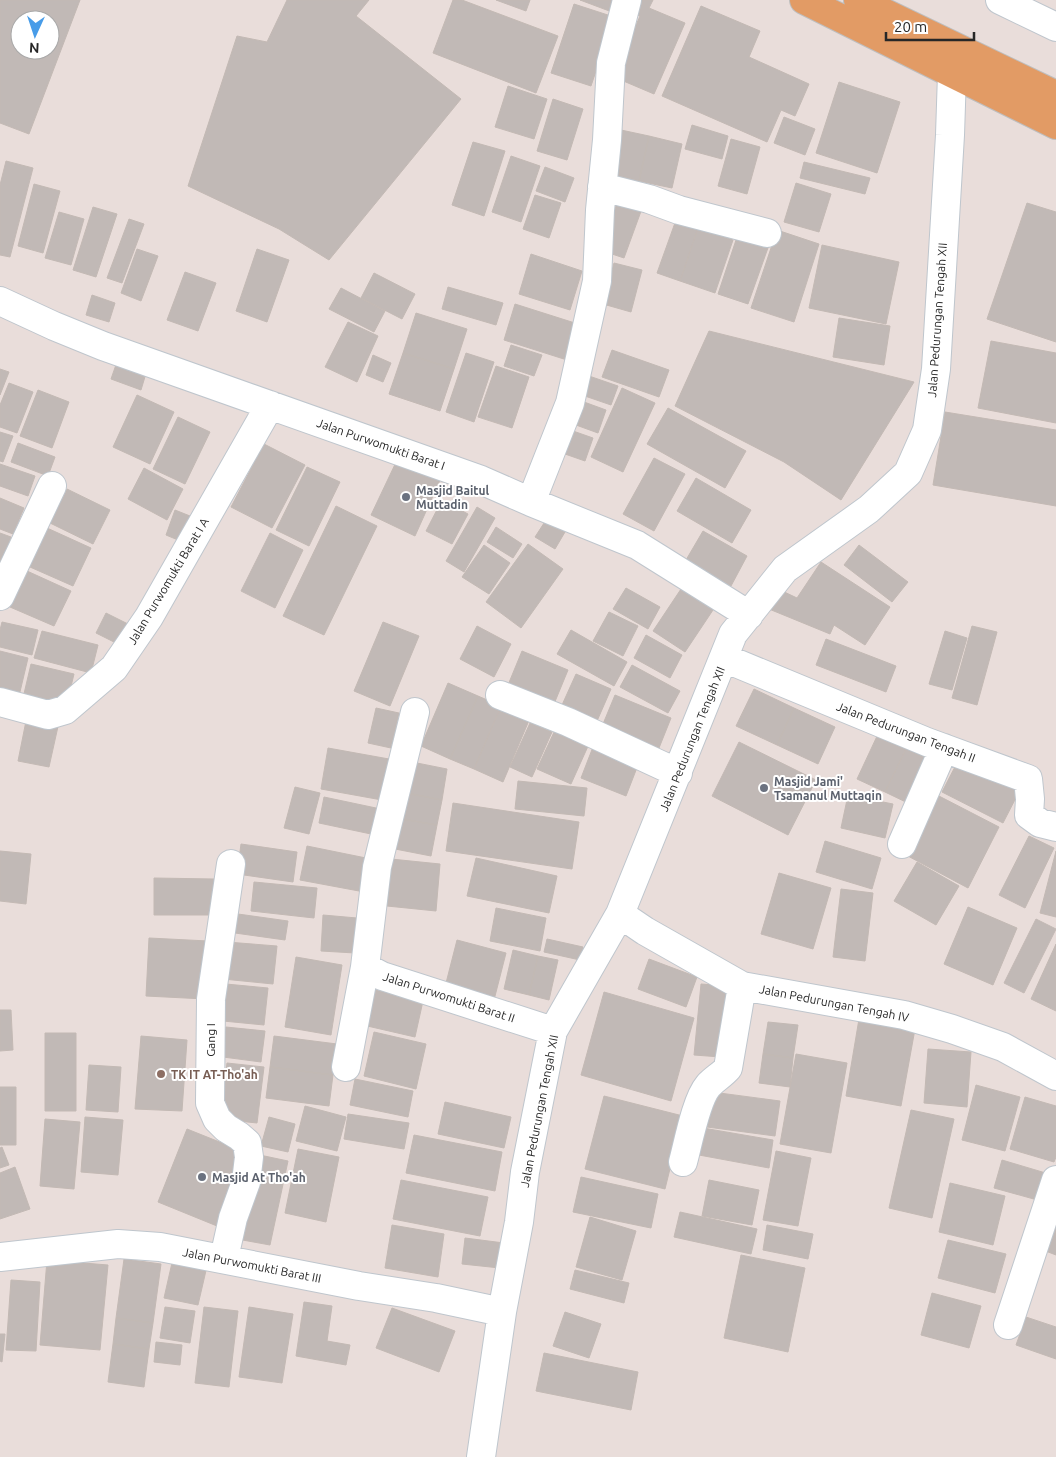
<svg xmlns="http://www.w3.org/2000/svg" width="1056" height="1457" viewBox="0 0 1056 1457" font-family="Ubuntu,sans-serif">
<rect width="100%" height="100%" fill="#e9ddda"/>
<!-- building -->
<path fill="#c1b9b6" stroke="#c3b9b4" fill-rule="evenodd" d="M0 0H80L29 134 0 123ZM20 20H50V50H20Z
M287 0H369L356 16 461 99 329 260 279 229 188 186 237 36 267 42Z
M453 0H462L558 36 536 93 433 53Z
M496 0H530L526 11Z
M580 0H616L612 12Z
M630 0H653L649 8 685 23 654 94 614 77 640 16 626 10Z
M574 4 614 17 591 86 551 73Z
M701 6 760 31 749 57 809 84 795 116 781 110 767 142 662 96Z
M839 82 900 102 877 173 816 153Z
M508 86 547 99 534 139 495 127Z
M553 99 583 109 567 160 537 151Z
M784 117 815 129 805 155 774 143Z
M692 125 728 136 722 159 685 149Z
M621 130 649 136 639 181 611 174Z
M649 136 682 144 672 188 639 181Z
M731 139 760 147 747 194 718 186Z
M473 142 505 151 484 216 452 205Z
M511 156 540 166 521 222 492 212Z
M6 161 33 168 10 257 0 255V185Z
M804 162 870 178 865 194 800 178Z
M545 167 574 178 565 202 536 191Z
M796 183 831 194 819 232 784 222Z
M34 184 60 191 43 253 18 246Z
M535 195 561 203 549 238 523 229Z
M620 195 644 203 624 258 600 250Z
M1027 203 1056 212V342L987 319Z
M93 207 117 214 96 277 73 270Z
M59 212 84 219 71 265 45 258Z
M129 219 144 224 122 283 107 278Z
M676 220 698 228 680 281 657 273Z
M698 228 733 240 715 293 680 281Z
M777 230 819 244 794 322 751 308Z
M738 234 769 245 748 304 718 294Z
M822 245 899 262 886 324 809 308Z
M137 249 158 256 141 301 121 293Z
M257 249 289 260 267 322 236 311Z
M531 254 582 271 570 310 519 294Z
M614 263 642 270 631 312 603 304Z
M185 272 216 283 198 331 167 320Z
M374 273 415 294 402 319 361 298Z
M448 287 503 303 496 325 442 309Z
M341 288 385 311 374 332 329 309Z
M92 295 115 303 109 322 86 315Z
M515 304 578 324 567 360 504 340Z
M416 313 467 329 454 369 403 353Z
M839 318 890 326 884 365 833 357Z
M348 322 378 336 357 382 325 367Z
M709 331 914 382 841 500 784 462 675 406Z
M991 341 1056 353V423L978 408Z
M511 345 542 355 534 376 504 366Z
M612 350 669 370 659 397 602 377Z
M403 353 454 369 440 411 389 394Z
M466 353 494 362 474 422 446 412Z
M373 355 391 363 383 382 366 375Z
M118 359 147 370 141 390 111 379Z
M496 366 529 377 512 428 478 417Z
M0 369 9 372 0 395Z
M589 376 618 386 611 405 582 395Z
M9 383 33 392 17 433 0 427V405Z
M622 388 655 403 623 472 591 457Z
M38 390 69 402 52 448 20 436Z
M137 395 174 412 150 464 113 447Z
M584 402 606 410 598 433 576 425Z
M668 408 746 451 725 488 647 444Z
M945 412 1056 430V506L933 485Z
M178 417 210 432 185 484 153 469Z
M573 431 593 438 585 461 565 454Z
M0 432 13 436 3 462 0 461Z
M18 443 55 457 48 476 11 462Z
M264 444 305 465 272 528 231 507Z
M398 458 441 478 415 536 371 515Z
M654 458 685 474 654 531 623 514Z
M0 464 35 476 28 496 0 486Z
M307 467 340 482 309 546 276 530Z
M144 468 183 489 167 520 128 499Z
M696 478 751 510 732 543 677 511Z
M67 489 110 510 93 544 50 523Z
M0 498 24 508 13 534 0 529Z
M442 500 468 514 452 544 426 531Z
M336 506 377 526 324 635 283 616Z
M477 507 495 518 464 572 446 561Z
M175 510 200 520 190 545 166 535Z
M546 520 565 532 555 549 535 537Z
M496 527 522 544 513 558 487 542Z
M47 528 91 548 73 586 30 567Z
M703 531 747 556 731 586 686 560Z
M0 533 11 537 0 567Z
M270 533 303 550 275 608 241 591Z
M528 544 563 569 521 628 486 602Z
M484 545 510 563 489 594 462 577Z
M859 545 908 582 892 602 844 565Z
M821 562 890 607 865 645 834 625 830 634 769 609 778 589 797 598Z
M27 571 71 591 54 626 10 607Z
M626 588 660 607 648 629 613 609Z
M681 589 713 610 685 652 653 631Z
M609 612 638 626 623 656 593 641Z
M106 613 134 627 124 647 96 633Z
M2 622 38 630 32 655 0 647V630Z
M383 622 419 636 390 706 354 691Z
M477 626 511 644 494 677 460 659Z
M972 626 997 632 977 705 952 698Z
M571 630 627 662 614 686 557 654Z
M42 631 98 645 91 673 34 658Z
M945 631 967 638 952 690 929 684Z
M646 635 682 655 670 678 634 658Z
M826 639 896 666 886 692 816 665Z
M0 651 28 658 19 696 0 691Z
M522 651 568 670 554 704 508 685Z
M31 664 74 674 66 707 23 698Z
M632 665 680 691 668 713 620 687Z
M576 674 611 689 597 721 562 705Z
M448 683 478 696 450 759 421 746Z
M754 689 794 708 777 745 736 726Z
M615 695 671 718 659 748 603 724Z
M478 696 501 706 474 769 450 759Z
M501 706 530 718 503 782 474 769Z
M376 708 399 713 391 748 368 743Z
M794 708 835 727 818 764 777 745Z
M27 716 59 722 49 767 18 761Z
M530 723 552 732 532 777 510 767Z
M555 730 589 744 571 784 537 769Z
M878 734 907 747 885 792 857 779Z
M739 742 816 780 788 835 712 796Z
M593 747 638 765 626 796 581 778Z
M907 747 933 760 912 805 885 792Z
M328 748 389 759 382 800 321 789Z
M960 757 1021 788 1003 823 942 792Z
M407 761 447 769 442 800 401 792Z
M518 781 587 788 584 816 515 809Z
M295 787 320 793 309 834 284 828Z
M401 792 442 800 437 825 396 818Z
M848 795 893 804 885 838 841 828Z
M937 795 999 827 968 888 906 855Z
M324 797 376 808 371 834 319 823Z
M453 803 579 822 572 869 446 851Z
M396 818 437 825 431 856 390 848Z
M1029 836 1054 848 1025 908 999 895Z
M825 841 881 858 872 889 816 872Z
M241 844 297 852 293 882 237 874Z
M307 846 366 858 359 891 300 880Z
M0 851 31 854 26 904 0 901Z
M1056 851V917L1040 913Z
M476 858 557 876 549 913 467 896Z
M391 859 440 864 436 911 387 906Z
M917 862 959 886 936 925 894 901Z
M779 873 831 888 813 949 761 934Z
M154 878 214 879V915H154Z
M254 882 317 888 314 918 251 911Z
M841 889 873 893 865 961 833 957Z
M968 907 1017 928 993 985 944 964Z
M496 908 546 918 540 951 490 941Z
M238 914 288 921 285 940 235 933Z
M323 915 357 918 355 953 321 951Z
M1036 919 1056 929 1024 993 1004 983Z
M149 938 208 941 205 999 146 996Z
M547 939 583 947 580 960 544 952Z
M457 940 506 953 494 1000 445 987Z
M227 942 277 946 273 984 223 979Z
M1056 944V1011L1031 999Z
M513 950 538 956 529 995 504 989Z
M538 956 558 960 549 1000 529 995Z
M296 957 342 965 331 1035 285 1027Z
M649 959 697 977 686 1007 638 989Z
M226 984 268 988 264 1025 223 1021Z
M701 984 728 986 721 1057 694 1055Z
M371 989 423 1001 415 1037 363 1025Z
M604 992 694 1018 671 1101 581 1075Z
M0 1010H11L13 1050 0 1051Z
M859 1019 915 1029 901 1106 846 1096Z
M768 1022 798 1025 793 1058 763 1054Z
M226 1027 265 1031 261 1062 223 1057Z
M374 1032 426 1044 416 1089 364 1076Z
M45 1033H76V1111H45Z
M141 1036 187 1040 182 1111 135 1109Z
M274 1036 337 1044 333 1075 270 1067Z
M928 1049 971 1052 967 1107 924 1103Z
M763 1054 793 1058 790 1087 759 1083Z
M796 1054 847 1063 831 1153 780 1144Z
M227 1063 264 1067 257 1123 220 1119Z
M89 1065 121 1067 118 1112 86 1110Z
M270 1067 333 1075 329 1106 266 1098Z
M355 1079 413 1091 408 1117 350 1105Z
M976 1085 1020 1097 1005 1151 962 1140Z
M0 1087H16V1145H0Z
M712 1092 780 1101 775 1136 707 1127Z
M604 1096 683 1116 665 1189 585 1169Z
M1025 1097 1056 1106V1157L1054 1162 1010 1149Z
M445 1102 511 1117 504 1148 438 1134Z
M305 1106 346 1117 337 1151 296 1141Z
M911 1110 954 1119 932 1218 889 1208Z
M348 1114 409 1123 404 1149 344 1139Z
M85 1117 123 1120 118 1175 81 1172Z
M269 1117 295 1124 288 1152 261 1146Z
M45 1119 80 1122 74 1189 40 1186Z
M703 1128 773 1140 769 1168 699 1155Z
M187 1129 247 1153 217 1226 158 1202Z
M414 1135 502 1152 495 1191 406 1173Z
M2 1147 9 1165 0 1168V1148Z
M298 1149 339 1157 326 1222 285 1213Z
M776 1151 811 1158 798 1226 763 1220Z
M255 1154 288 1161 270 1245 237 1239Z
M1002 1160 1049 1174 1041 1201 994 1188Z
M15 1167 30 1209 0 1219V1173Z
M581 1177 658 1194 651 1228 573 1212Z
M401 1180 488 1197 480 1236 393 1219Z
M709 1180 759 1190 752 1225 702 1216Z
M950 1183 1005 1196 993 1245 939 1232Z
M680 1212 757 1229 751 1254 674 1237Z
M1056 1215V1255L1043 1250Z
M590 1217 636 1231 622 1280 576 1267Z
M392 1225 444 1234 438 1277 385 1268Z
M767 1225 813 1234 808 1259 763 1250Z
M465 1238 504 1243 500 1268 462 1264Z
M948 1240 1006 1254 995 1293 938 1278Z
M174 1254 208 1262 198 1305 164 1298Z
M741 1255 805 1268 788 1352 724 1338Z
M124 1259 161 1264 153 1323 116 1318Z
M47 1260 108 1265 100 1350 40 1345Z
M575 1270 629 1283 624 1303 570 1289Z
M11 1280 40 1282 36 1351 6 1350Z
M932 1293 981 1306 969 1348 921 1335Z
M304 1302 332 1306 327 1341 350 1345 346 1365 296 1356Z
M165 1307 195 1311 190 1343 160 1338Z
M204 1307 238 1311 229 1387 195 1383Z
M249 1307 293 1314 282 1383 239 1377Z
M392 1308 455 1331 439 1372 376 1348Z
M565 1312 601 1324 589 1358 553 1346Z
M1026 1317 1056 1327V1359L1016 1345Z
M116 1318 153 1323 149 1349 113 1344Z
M0 1334H5L2 1362 0 1361Z
M156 1342 182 1345 180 1365 154 1362Z
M113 1344 149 1349 144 1387 108 1382Z
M544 1353 638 1372 631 1410 536 1391Z"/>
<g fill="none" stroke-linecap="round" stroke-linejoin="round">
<!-- street casing -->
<g stroke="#bfc6cd" stroke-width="30">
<path id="street" d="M1000 0 1056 27
M602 187 649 199 679 210 767 233
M0 301 54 326 103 346 481 480 531 502 637 545 749 615
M531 502 570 403 597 281 600 210 607 140 611 63 627 0
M0 596 52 486
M724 658 927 742 1028 779 1030 799 1029 815 1040 823 1056 827
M500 695 568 722 678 773
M0 702 48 715 65 710 114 668 149 617 270 405
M415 712 377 867 365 967 382 976 553 1031
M902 844 944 748
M620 914 645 931 742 986 904 1015 952 1029 1003 1047 1056 1076
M346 1067 365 967
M683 1162C688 1144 696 1100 708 1086 713 1080 722 1075 728 1068L742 986
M0 1257 118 1244 160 1247 359 1286 436 1298 502 1312
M224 1258 233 1218 246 1182 249 1157 247 1143 239 1136 226 1128 217 1119 210 1103 211 999 231 864
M1008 1325 1056 1180
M481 1457 502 1312 519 1222 525 1172 553 1031 620 914 733 634 785 569 869 509 908 473 927 430 936 369 950 135 952 74"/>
</g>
<!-- primary casing -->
<g stroke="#bebebe" stroke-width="30">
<path id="primary" d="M804 0 1056 125
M858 0 1056 95"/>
</g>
<!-- street -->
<use href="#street" stroke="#fff" stroke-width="28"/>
<!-- primary -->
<use href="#primary" stroke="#e29b65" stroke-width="28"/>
</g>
<!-- markers -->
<g fill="#6b7280" stroke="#fff" stroke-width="2">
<circle cx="406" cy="497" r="5"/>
<circle cx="764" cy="788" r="5"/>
<circle cx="202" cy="1177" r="5"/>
</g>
<circle fill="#8d6e63" stroke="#fff" stroke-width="2" cx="161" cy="1074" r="5"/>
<g text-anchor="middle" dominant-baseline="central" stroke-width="4" stroke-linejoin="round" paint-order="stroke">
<!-- street labels -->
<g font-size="12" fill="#272727" stroke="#fff">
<text transform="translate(937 320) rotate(-86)">Jalan Pedurungan Tengah XII</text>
<text transform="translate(381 444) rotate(19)">Jalan Purwomukti Barat I</text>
<text transform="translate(168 581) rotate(-59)">Jalan Purwomukti Barat I A</text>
<text transform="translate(906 732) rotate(21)">Jalan Pedurungan Tengah II</text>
<text transform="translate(692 739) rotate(-68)">Jalan Pedurungan Tengah XII</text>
<text transform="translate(449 997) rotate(18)">Jalan Purwomukti Barat II</text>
<text transform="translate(834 1003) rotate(11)">Jalan Pedurungan Tengah IV</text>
<text transform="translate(210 1040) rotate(-90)">Gang I</text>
<text transform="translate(539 1111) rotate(-79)">Jalan Pedurungan Tengah XII</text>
<text transform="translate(252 1265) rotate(11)">Jalan Purwomukti Barat III</text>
</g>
<!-- worship labels -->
<g font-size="12" font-weight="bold" fill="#5b616d" stroke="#fff" text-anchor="start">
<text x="416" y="490">Masjid Baitul<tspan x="416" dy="14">Muttadin</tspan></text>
<text x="774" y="781">Masjid Jami'<tspan x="774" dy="14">Tsamanul Muttaqin</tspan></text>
<text x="212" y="1177">Masjid At Tho'ah</text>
</g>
<!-- education labels -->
<g font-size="12" font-weight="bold" fill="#785e54" stroke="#fff" text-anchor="start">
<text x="171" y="1074">TK IT AT-Tho'ah</text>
</g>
</g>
<!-- north arrow -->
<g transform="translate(35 35) rotate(183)"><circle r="24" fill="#ffffff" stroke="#a9a9a9"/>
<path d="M0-4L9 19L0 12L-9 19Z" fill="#489ce8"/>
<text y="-8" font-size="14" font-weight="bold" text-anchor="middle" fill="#272727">N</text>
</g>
<!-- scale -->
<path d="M886 32v8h88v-8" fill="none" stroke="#272727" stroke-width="2.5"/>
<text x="894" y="32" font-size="15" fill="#272727" stroke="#ffffff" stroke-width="4" paint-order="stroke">20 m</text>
</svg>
